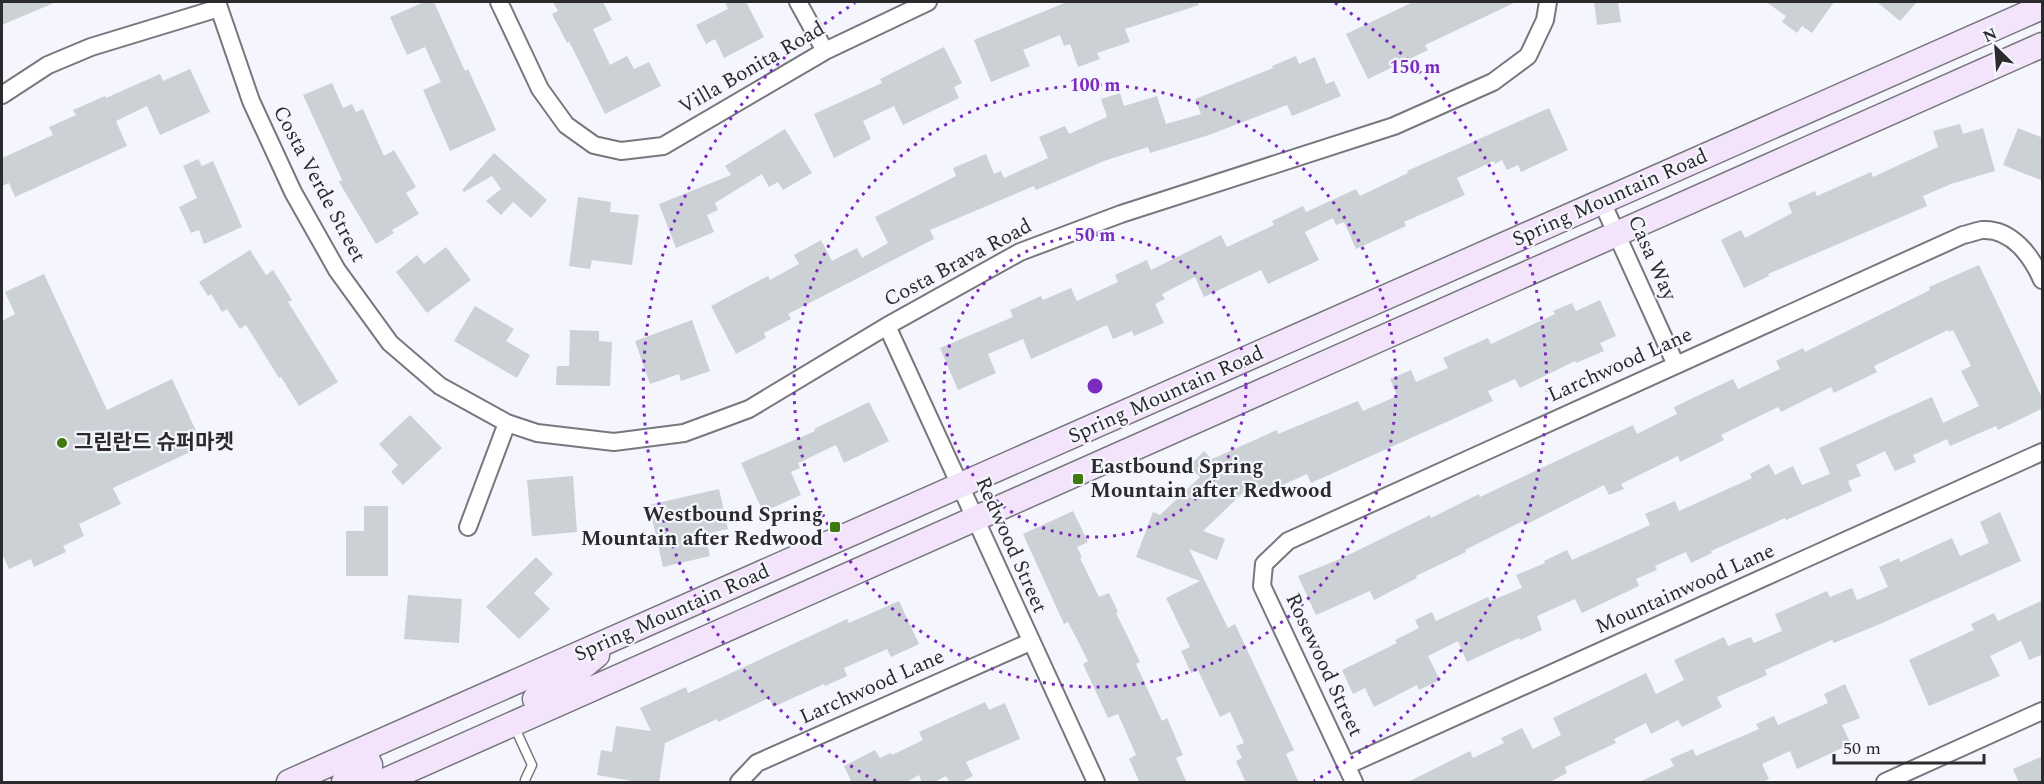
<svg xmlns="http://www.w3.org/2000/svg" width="2044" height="784" viewBox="0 0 2044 784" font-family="Spectral,'Noto Sans KR',serif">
<rect width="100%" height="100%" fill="#f5f5fd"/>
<!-- building -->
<path fill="#ccd1d6" d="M2 2H56L2 25Z
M424 2H434L465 71 468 69 496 130 450 151 423 90 441 82 425 47 407 55 390 17Z
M553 2H603L612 20 593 29 610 65 627 56 634 69 649 62 661 86 605 114 569 41 567 43 552 14 558 11Z
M725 2H746L764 37 724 58 715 39 706 44 696 25 728 9Z
M1067 2H1198L1199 5 1125 29 1130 42 1097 53 1100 59 1078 67 1070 44 1064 46 1060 35 1023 50 1030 66 991 82 974 40Z
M1413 2H1516L1425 45 1428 50 1368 79 1346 34Z
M1594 2H1618L1621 22 1597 25Z
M1766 2H1834L1812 33 1802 26 1797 33 1782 22 1786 16Z
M1877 2H1917L1900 21Z
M944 47 962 83 954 87 959 98 903 125 894 106 863 121 871 139 834 158 814 114 882 83 880 79Z
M1296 56 1299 64 1315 57 1326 84 1334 81 1341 96 1292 116 1287 105 1209 135 1150 153 1148 147 1104 161 1036 190 1034 186 930 230 934 239 788 314 791 319 764 333 766 338 736 354 711 306 768 276 770 280 799 264 794 255 821 240 832 261 857 248 862 258 888 243 875 217 956 176 953 168 986 154 994 174 1001 171 1004 178 1048 158 1039 137 1065 126 1069 134 1107 117 1101 99 1120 93 1124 106 1157 96 1166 124 1201 114 1195 99 1273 68 1272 66Z
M190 69 210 112 160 135 147 106 116 121 127 146 15 197 9 183 2 186V158L53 135 49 127 76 115 73 110 105 96 106 98 160 74 163 81Z
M332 83 343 108 352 104 356 112 363 109 384 156 394 150 416 187 406 193 419 214 392 230 394 233 376 244 339 182 342 180 303 95Z
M1549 108 1568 150 1521 172 1518 165 1507 170 1502 160 1495 164 1494 161 1457 178 1465 195 1404 222 1406 226 1356 249 1344 222 1336 225 1333 218 1305 232 1319 260 1268 284 1261 270 1204 297 1195 277 1162 294 1165 299 1155 304 1164 323 1134 336 1132 331 1113 339 1107 325 1031 359 1023 339 988 354 996 373 958 390 940 348 1013 317 1010 310 1041 296 1043 300 1071 288 1077 301 1118 282 1115 275 1147 260 1151 270 1221 235 1227 247 1274 225 1272 221 1303 206 1306 212 1356 189 1360 196 1408 173 1407 171Z
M1960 124 1963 134 1983 128 1995 171 1951 184 1923 196 1927 206 1768 274 1769 276 1744 288 1721 240 1741 230 1745 238 1792 213 1788 203 1815 191 1817 196 1871 172 1873 177 1938 147 1933 131Z
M2018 128 2043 138V181L2003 165Z
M785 129 812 173 783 190 778 182 769 187 762 174 715 203 718 210 707 215 714 232 676 248 659 204 731 175 725 166Z
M494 153 547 200 531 218 513 202 501 215 486 201 501 189 492 176 464 192 462 190Z
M198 159 202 166 213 161 242 227 204 244 199 230 191 233 179 207 197 198 183 166Z
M578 197 611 202 610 212 639 215 632 265 592 260 590 269 569 266Z
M446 247 471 280 427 313 396 272 417 255 424 264Z
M250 250 266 275 273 270 292 300 288 302 338 382 299 406 281 377 279 378 246 325 240 329 227 309 222 312 211 294 208 296 199 282Z
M1979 265 2043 400V408L1998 430 1996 426 1950 446 1947 439 1913 455 1916 462 1895 471 1885 451 1856 465 1861 476 1848 481 1852 491 1786 520 1785 518 1711 551 1712 553 1691 563 1686 552 1655 566 1657 570 1636 579 1639 586 1582 613 1575 599 1537 616 1542 630 1520 640 1519 638 1467 662 1458 641 1428 656 1440 680 1419 690 1417 685 1374 707 1365 688 1353 694 1342 670 1397 643 1395 640 1419 628 1415 620 1432 612 1436 621 1488 597 1490 601 1522 588 1516 575 1545 563 1544 561 1567 550 1572 560 1650 525 1645 514 1675 501 1679 511 1752 478 1750 474 1769 464 1775 475 1793 466 1802 485 1830 474 1819 448 1932 397 1943 423 1979 406 1961 371 1971 366 1953 330 1949 332 1948 330 1874 366 1877 372 1834 393 1831 387 1781 412 1778 407 1721 435 1724 440 1680 462 1678 456 1621 484 1624 489 1609 495 1604 485 1525 525 1523 521 1465 550 1466 552 1416 576 1417 578 1374 600 1370 591 1316 615 1298 576 1340 559 1430 515 1431 518 1479 494 1480 497 1633 425 1637 434 1677 414 1674 407 1733 379 1738 389 1780 369 1776 361 1803 348 1805 352 1930 290 1929 287Z
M44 274 107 410 172 379 203 446 113 488 121 504 79 524 84 536 63 546 66 552 34 567 31 559 9 569 2 553V321L15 314 5 292Z
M1600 300 1616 336 1600 343 1604 351 1576 363 1575 361 1520 388 1515 379 1488 391 1493 401 1311 483 1307 474 1254 498 1249 487 1203 531 1225 539 1217 560 1189 549 1228 628 1235 624 1294 750 1286 754 1299 783H1246L1236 761 1242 758 1236 746 1244 743 1230 712 1220 717 1198 670 1191 673 1181 651 1190 647 1166 598 1200 581 1136 557 1153 512 1160 515 1200 477 1189 466 1204 451 1212 459 1277 430 1278 434 1358 401 1363 411 1397 396 1390 379 1411 370 1416 382 1448 368 1443 358 1488 338 1491 344 1555 314 1553 311 1572 303 1576 311Z
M475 306 514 329 506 341 530 355 517 378 454 341Z
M692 320 710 371 681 381 679 374 650 384 635 341Z
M570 330 599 331V341L612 342 610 386 556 385 557 366H569Z
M869 402 889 441 844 463 836 445 798 463 800 468 791 472 801 495 763 512 741 463 815 431 814 429Z
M410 415 442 448 403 485 391 472 398 465 379 444Z
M573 476 577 532 532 536 527 480Z
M719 489 728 529 705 534 710 556 663 567 649 505Z
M364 506H388V576H346V531H364Z
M1073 511 1088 542 1077 547 1082 557 1080 558 1099 597 1109 593 1118 612 1116 613 1140 662 1136 664 1162 721 1167 718 1183 755 1176 758 1187 783H1140L1129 759 1136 755 1118 714 1108 718 1083 664 1088 661 1068 622 1064 624 1023 534Z
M2000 512 2021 561 1880 624 1834 643 1832 640 1765 670 1767 675 1717 697 1722 707 1682 727 1678 720 1651 734 1646 723 1614 739 1616 743 1565 767 1567 773 1548 783H1406L1470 751 1473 758 1504 743 1501 738 1522 728 1533 749 1561 735 1553 718 1646 673 1656 694 1684 680 1674 660 1724 637 1728 646 1751 637 1754 643 1782 631 1775 614 1827 591 1830 597 1852 588 1857 600 1888 587 1879 567 1899 558 1900 562 1952 538 1960 556 1989 543 1980 522Z
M536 557 553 574 534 593 550 609 519 639 486 607Z
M408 595 462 599 459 643 404 639Z
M2043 600V654L2029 660 2021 641 1990 656 2000 676 1929 706 1909 660 1974 630 1971 624 1994 613 1998 621Z
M899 601 919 644 891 657 887 649 844 668 847 676 825 686 824 684 773 707 769 698 718 722 717 719 665 743 659 783H643L597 775 601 750 612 752 616 726 651 731 640 708 686 687 688 693 847 619 849 623Z
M1845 684 1860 718 1842 725 1851 744 1797 769 1790 751 1762 764 1769 779 1760 783H1637L1674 766 1670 759 1693 749 1696 756 1759 729 1756 724 1774 716 1778 725 1828 703 1824 694Z
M985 702 989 710 1005 703 1020 739 966 762 973 776 960 783H950L946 776 933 783H922L919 775 905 783H852L844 766 875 750 880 758 891 753 892 755 923 740 919 732Z
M2043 756V783H2019L2013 769Z"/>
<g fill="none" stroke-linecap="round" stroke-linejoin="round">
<!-- lane casing -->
<g stroke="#77777e" stroke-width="11">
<path id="lane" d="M514 726 532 765 525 780"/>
</g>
<!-- street casing -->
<g stroke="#77777e" stroke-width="20">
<path id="street" d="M217 2 251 101 293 192 337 270 390 343 440 386 507 423 537 433 614 442 684 433 749 409 887 326 1020 252 1121 214 1394 126 1493 82 1528 56 1545 20 1548 2
M499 2 540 89 566 125 594 145 621 151 663 146 825 51 928 2
M798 2 825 51
M2 95 48 65 91 47 219 8
M1602 202 1676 365
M887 326 1096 782
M468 527 507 423
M1346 766 2042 452
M739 782 757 763 1030 642
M1354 782 1262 586 1264 564 1288 541 1963 235C1969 234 1976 231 1982 230 2012 228 2032 257 2042 280
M1885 782 2042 711"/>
</g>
<!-- secondary casing -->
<g stroke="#77777e" stroke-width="27">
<path id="secondary" d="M535 699 557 688 597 655
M289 782 2042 7
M344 782 360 775 370 765 363 750
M382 782 2042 45"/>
</g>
<!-- lane -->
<use href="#lane" stroke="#fff" stroke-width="8"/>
<!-- street -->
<use href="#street" stroke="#fff" stroke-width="16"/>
<!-- secondary -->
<use href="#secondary" stroke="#f4e4fb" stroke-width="24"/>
</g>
<!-- distance rings -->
<g fill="none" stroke="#7b2cbf" stroke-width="3" stroke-dasharray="3 6">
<circle cx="1095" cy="386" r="151"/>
<circle cx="1095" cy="386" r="301"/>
<path d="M876 781A452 452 0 0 1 855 3M1335 3A452 452 0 0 1 1314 781"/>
</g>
<!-- markers -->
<g fill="#3f790f" stroke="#f5f5fd" stroke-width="2">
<circle cx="62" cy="443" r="6"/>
<rect x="1072" y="473" width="12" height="12" rx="3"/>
<rect x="829" y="521" width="12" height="12" rx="3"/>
</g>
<g text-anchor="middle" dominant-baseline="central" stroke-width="4.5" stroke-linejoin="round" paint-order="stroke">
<!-- street labels -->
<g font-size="21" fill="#2b2b2e" stroke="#f5f5fd">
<text transform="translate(752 68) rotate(-30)">Villa Bonita Road</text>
<text transform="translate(319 184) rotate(62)">Costa Verde Street</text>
<text transform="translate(1610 198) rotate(-24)">Spring Mountain Road</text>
<text transform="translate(1652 258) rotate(66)">Casa Way</text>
<text transform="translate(958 263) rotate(-28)">Costa Brava Road</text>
<text transform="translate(1620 365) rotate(-24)">Larchwood Lane</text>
<text transform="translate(1166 395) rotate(-24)">Spring Mountain Road</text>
<text transform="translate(1011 545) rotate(66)">Redwood Street</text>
<text transform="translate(1685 589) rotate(-24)">Mountainwood Lane</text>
<text transform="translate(672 613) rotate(-24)">Spring Mountain Road</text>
<text transform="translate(1324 665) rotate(65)">Rosewood Street</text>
<text transform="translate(872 687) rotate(-24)">Larchwood Lane</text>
</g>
<!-- poi labels -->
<g font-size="21" font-weight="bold" fill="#2b2b2e" stroke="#f5f5fd" text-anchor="start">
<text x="74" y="443">그린란드 슈퍼마켓</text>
<text x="1090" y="467">Eastbound Spring<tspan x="1090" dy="24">Mountain after Redwood</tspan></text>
<text x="823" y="515" text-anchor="end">Westbound Spring<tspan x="823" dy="24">Mountain after Redwood</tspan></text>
</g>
</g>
<circle cx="1095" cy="386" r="9" fill="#7b2cbf" stroke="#f5f5fd" stroke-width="3"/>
<g font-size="18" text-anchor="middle" font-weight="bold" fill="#7b2cbf" stroke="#f5f5fd" stroke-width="4.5" stroke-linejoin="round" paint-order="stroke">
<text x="1415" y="73">150 m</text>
<text x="1095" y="91">100 m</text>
<text x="1095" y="241">50 m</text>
</g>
<!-- border -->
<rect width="2044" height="784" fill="none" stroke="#2b2b2e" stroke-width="6"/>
<!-- north arrow -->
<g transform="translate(1996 48) rotate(335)" stroke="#f5f5fd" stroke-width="4.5" paint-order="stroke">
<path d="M0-4.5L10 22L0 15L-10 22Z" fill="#2b2b2e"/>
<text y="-9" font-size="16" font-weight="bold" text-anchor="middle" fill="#2b2b2e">N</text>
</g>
<!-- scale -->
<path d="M1834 754v9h150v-9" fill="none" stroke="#2b2b2e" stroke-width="3"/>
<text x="1843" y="754" font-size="18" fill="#2b2b2e" stroke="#f5f5fd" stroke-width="4.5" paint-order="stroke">50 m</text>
</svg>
